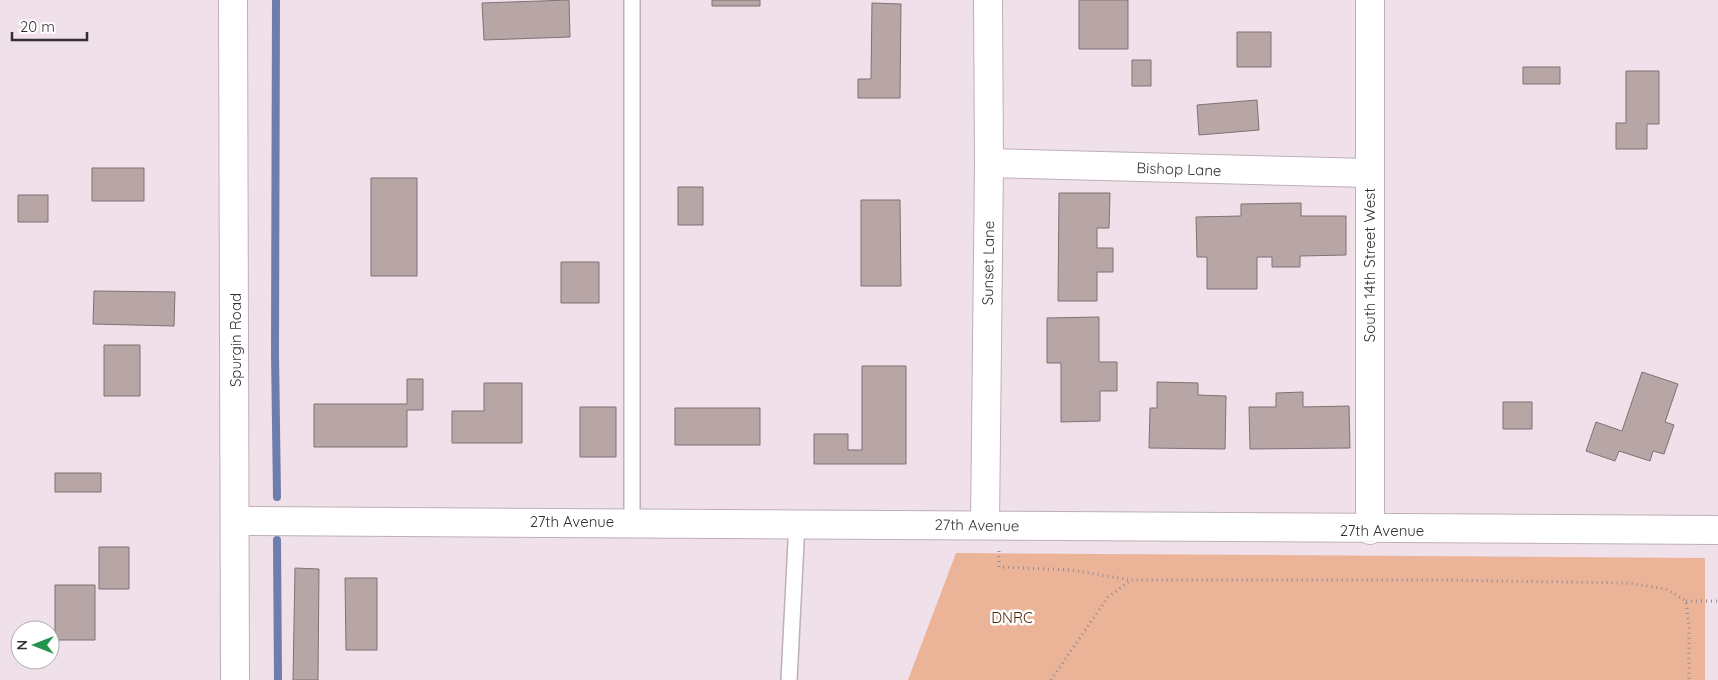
<svg xmlns="http://www.w3.org/2000/svg" width="1718" height="680" viewBox="0 0 1718 680" font-family="Quicksand,sans-serif">
<rect width="100%" height="100%" fill="#efe0ea"/>
<!-- green -->
<path fill="#ebb397" d="M956 553 1705 558V680H908Z"/>
<g fill="none" stroke-linecap="round" stroke-linejoin="round">
<!-- stream -->
<path stroke="#6d7dad" stroke-width="8" d="M276 0 275 353 277 497
M277 540 278 680"/>
</g>
<!-- building -->
<path fill="#b8a6a7" stroke="#817172" d="M569 0 570 37 484 40 482 3Z
M712 0H760V6H712Z
M1079 0H1128V49H1079Z
M872 3 901 4 900 98H858V79H871Z
M1237 32H1271V67H1237Z
M1132 60H1151V86H1132Z
M1523 67H1560V84H1523Z
M1626 71H1659V124H1647V149H1616V123H1626Z
M1257 100 1259 130 1199 135 1197 105Z
M92 168H144V201H92Z
M371 178H417V276H371Z
M678 187H703V225H678Z
M1059 193H1110L1109 228H1097V248H1113V272H1097V301H1058Z
M18 195H48V222H18Z
M861 200H900L901 286H861Z
M1301 203V216H1346V255L1300 256V267H1272V257H1257V289H1207V257H1197L1196 217 1241 216V204Z
M561 262H599V303H561Z
M94 291 175 292 174 326 93 324Z
M1099 317V362H1117V391H1100V421L1061 422V363H1047V318Z
M104 345H140V396H104Z
M862 366H906V464H814V434H848V450H862Z
M1642 372 1678 384 1665 422 1674 425 1664 454 1653 451 1650 461 1619 451 1615 461 1586 451 1596 422 1622 431Z
M407 379H423V410H407V447H314V404H407Z
M1157 382 1198 383V395L1226 396 1225 449 1149 448 1150 408H1157Z
M484 383H522V443H452V411H484Z
M1303 392V407L1349 406 1350 448 1250 449 1249 407H1276V393Z
M1503 402H1532V429H1503Z
M580 407H616V457H580Z
M675 408H760V445H675Z
M55 473H101V492H55Z
M99 547H129V589H99Z
M295 568 319 569 318 680H293Z
M345 578H377V650H346Z
M55 585H95V640H55Z"/>
<g fill="none" stroke-linecap="round" stroke-linejoin="round">
<!-- service casing -->
<g stroke="#beafb9" stroke-width="18">
<path id="service" d="M632 521V0
M789 680 797 522"/>
</g>
<!-- minor casing -->
<g stroke="#beafb9" stroke-width="30">
<path id="minor" d="M989 163 1369 173
M236 521C730 521 1224 530 1718 530
M985 525 989 163 988 0
M1370 530V0"/>
</g>
<!-- tertiary casing -->
<g stroke="#beafb9" stroke-width="30">
<path id="tertiary" d="M233 0 235 680"/>
</g>
<!-- path -->
<path stroke="#978c93" stroke-width="3" stroke-dasharray="1 4" stroke-linecap="butt" d="M999 551V567L1071 570 1131 580
M1686 601H1718
M1051 680 1108 597 1131 580H1439L1629 583 1666 589 1686 601 1689 628V680"/>
<!-- service -->
<use href="#service" stroke="#fff" stroke-width="15"/>
<!-- minor -->
<use href="#minor" stroke="#fff" stroke-width="28"/>
<!-- tertiary -->
<use href="#tertiary" stroke="#fff" stroke-width="28"/>
</g>
<g text-anchor="middle" dominant-baseline="central" stroke-width="5" stroke-linejoin="round" paint-order="stroke">
<!-- street labels -->
<g font-size="15" fill="#352f33" stroke="#fff">
<text transform="translate(1179 169) rotate(2)">Bishop Lane</text>
<text transform="translate(988 263) rotate(-89)">Sunset Lane</text>
<text transform="translate(1369 265) rotate(-90)">South 14th Street West</text>
<text transform="translate(235 340) rotate(-90)">Spurgin Road</text>
<text x="572" y="521">27th Avenue</text>
<text transform="translate(977 525) rotate(1)">27th Avenue</text>
<text x="1382" y="530">27th Avenue</text>
</g>
<!-- park labels -->
<g font-size="15" fill="#4d1f03" stroke="#fff">
<text x="1012" y="617">DNRC</text>
</g>
</g>
<!-- north arrow -->
<g transform="translate(35 645) rotate(270)"><circle r="24" fill="#ffffff" stroke="#aeacad"/>
<path d="M0-4L9 19L0 12L-9 19Z" fill="#23944e"/>
<text y="-8" font-size="14" font-weight="bold" text-anchor="middle" fill="#352f33">N</text>
</g>
<!-- scale -->
<path d="M12 32v8h75v-8" fill="none" stroke="#352f33" stroke-width="2.5"/>
<text x="20" y="32" font-size="15" fill="#352f33" stroke="#ffffff" stroke-width="4" paint-order="stroke">20 m</text>
</svg>
